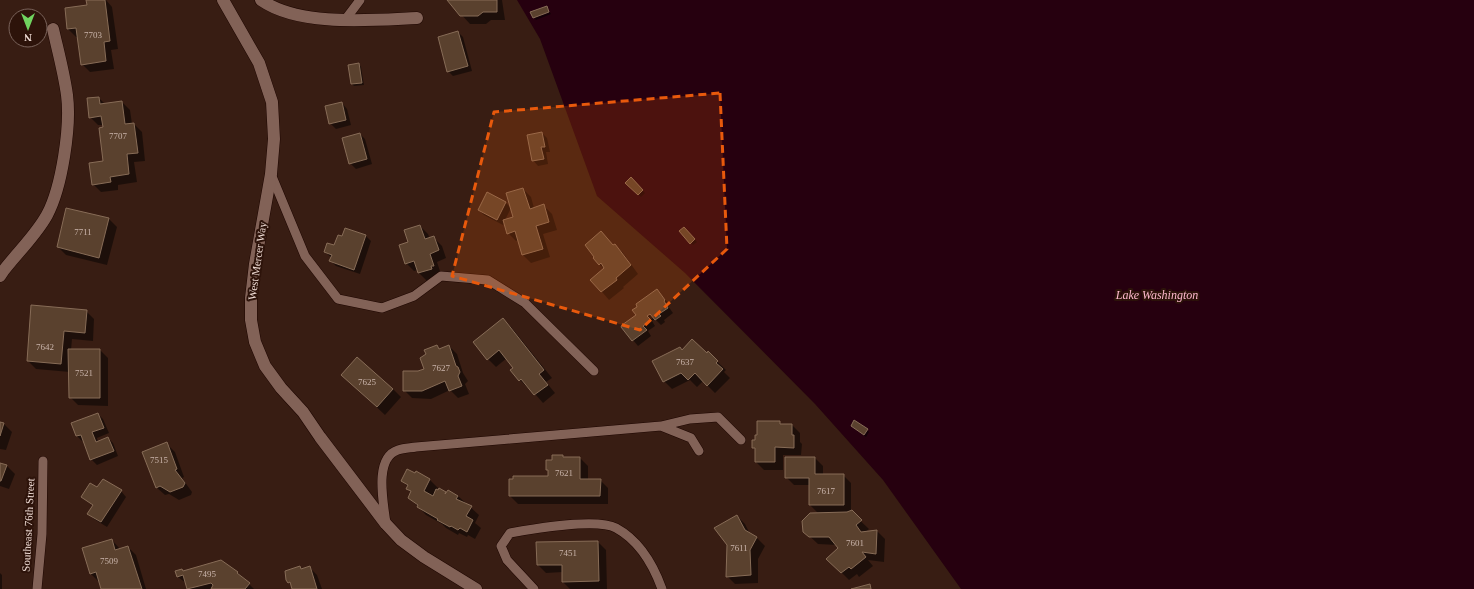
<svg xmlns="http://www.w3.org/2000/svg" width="1474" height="589" viewBox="0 0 1474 589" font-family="Georgia,serif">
<rect width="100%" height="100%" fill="#381d13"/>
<!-- water -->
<path fill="#26000f" d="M517 0H1474V589H961L883 480 815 404 685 273 597 196 540 39Z"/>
<!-- shadow -->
<path fill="#0007" d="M92 0H106L112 7 118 49 111 50 114 69 90 72 82 64 79 37H76L68 29 66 9 88 6Z
M448 0H502L505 20H491L486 24H470Z
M546 7 551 14 536 20 534 17Z
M458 32 463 37 472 71 453 76 448 71Z
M359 64 361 67 364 85 354 86 352 84Z
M99 98 105 104 122 102 130 110 132 124H134L142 132 145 161 134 162 137 182 118 185V190L101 192 93 184 104 162 103 125H98L90 117Z
M342 103 347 109 351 125 336 129 330 123Z
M542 133 547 138 550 152H546L548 164 538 166 533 160Z
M360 134 365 139 372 164 356 169 350 163Z
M631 179 645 193 641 197 627 183Z
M523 189 531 197 534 208 544 206 552 214 557 230 543 234 550 257 531 263 523 255 519 240 516 241 508 233 505 221 503 225 484 215 479 210 487 194 506 203 511 208 505 220 514 218Z
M109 219 117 227 107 265 66 255 58 247Z
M420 226 428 234 430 239 434 238 442 246 446 258 437 262 441 274 439 277 427 281 419 273 418 270 414 271 406 263 409 243Z
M684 228 697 242 693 245 680 231Z
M346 229 366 236 371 241 360 274 336 266 331 261 332 258 325 252 335 247 343 237Z
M615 245 623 253 638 274 623 287 624 288 609 300 592 280 604 269 594 258Z
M657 290 670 305 668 306 673 313 664 320 665 322 661 325 655 319 652 321 655 326 648 331 651 336 638 346 633 340 637 315Z
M86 311 94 319 93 341 72 339 71 350H100L108 358V406L78 405 70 397V372L36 369 28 361Z
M503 319 511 327 552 378 546 382 555 393 543 403 529 387 528 388 520 380 515 368 507 358 496 367 488 359Z
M437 346 440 350 449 346 457 354 463 373 468 381 465 384 469 394 458 398 450 390 431 399 412 398 404 390 418 372 425 369Z
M682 351 707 354 708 353 726 370 724 372 730 378 715 393 703 381 697 387 690 380 672 389 664 381Z
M342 375 393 389 401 397 385 415Z
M98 414 103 419 109 433 97 438 98 442 108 438 113 443 118 456 97 465 91 459 84 440 82 441 77 436Z
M779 422 782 425H792L800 433V442L802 444 801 455H783V470H764L756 462V450L753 447 758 436Z
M0 423 4 424 12 432 6 450 0 449Z
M852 426 867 430 869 432 866 437Z
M166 443 175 452 184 477 182 478 192 492 191 495 179 500 169 494 165 495 156 487Z
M563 456 565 458H580L588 466V480H600L608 488V504H518L510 496 549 477 547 460H553Z
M786 458H815L823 466V475H843L851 483V512L869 529 864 533 877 531 885 539 884 562 868 560 873 566 859 577 857 574 849 580 828 559 839 548 837 545 818 544 804 531 819 514 810 505V485H794L786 477Z
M0 464 7 466 15 474 9 489 0 486Z
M416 473 430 480 438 488 436 490 438 491 439 489 447 493 448 491 458 496 479 515 475 523 481 528 475 539 468 535 467 537 459 533 458 535 446 528 442 524 426 515 409 497 411 493 407 488 408 487 402 480 415 475Z
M97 489 121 491 126 497 107 527 94 519 89 514 94 506 82 497Z
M737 516 745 524 750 534 757 538 765 546 758 559V583L735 584 727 576Z
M112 540 120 549 128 547 136 555 146 589H102L99 582 91 574Z
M598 542 606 550 607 589H570L563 582V572L546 573 538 565Z
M309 567 317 575 322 589H293L289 582 300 568 302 569Z
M184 572H237L254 589H188L187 584 178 577Z
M0 573 2 575V589H0Z"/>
<!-- building -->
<path fill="#5a412e" stroke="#876c57" d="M86 0H105L110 41 104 42 106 61 81 65 76 28 67 29 65 8 87 5Z
M447 0H497V12H483L478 16H460Z
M547 6 549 12 533 18 530 12Z
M458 31 468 66 447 72 438 37Z
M359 63 362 83 351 84 348 65Z
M99 97 100 104 122 101 125 124 134 123 138 153 127 154 129 174 110 177 111 182 92 185 89 163 103 161 99 128 103 127 101 116 89 118 87 98Z
M342 102 346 120 329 124 325 106Z
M542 132 545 147H541L544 159 532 161 527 135Z
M360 133 367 159 349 164 342 138Z
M631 177 643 190 638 195 625 183Z
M523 188 530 209 544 204 549 222 536 226 543 249 522 255 515 231 507 234 503 220 513 217 506 193Z
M487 192 506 202 497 220 478 210Z
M66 208 109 218 99 258 57 247Z
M420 225 425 239 434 236 439 250 430 254 434 266H431L432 269 418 273 414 261 405 264 399 245 408 242 404 230Z
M684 227 695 239 690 244 679 231Z
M345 228 366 235 354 270 329 261 332 255 324 252 327 243 334 245 338 235 342 236Z
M601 231 613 245 615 244 631 265 616 278 617 280 601 292 590 280 604 268 601 263 599 265 593 258 594 257 585 245Z
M657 289 665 300 664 301 668 308 659 314 661 316 655 320 650 314 647 316 651 320 643 326 647 330 632 341 621 327 622 325 636 315 632 310 637 307 636 304Z
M31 305 87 310 85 333 64 331 61 364 27 361Z
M503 318 544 370 539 374 548 385 534 395 521 379 519 381 510 370 513 368 499 350 487 360 473 342Z
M692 339 707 353 708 351 718 361 716 363 723 369 707 386 695 373 688 380 681 373 663 382 652 361 680 347 682 350Z
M437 345 439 349 449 345 456 366 458 367 460 372 458 376 462 386 449 391 445 381 422 391H403V371H418L424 369 420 358 426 354 424 350Z
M68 349H100V398H69Z
M357 357 393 389 377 407 341 375Z
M98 413 104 428 92 432 96 442 108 437 114 451 90 460 81 435 76 436 71 423Z
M854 420 868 429 864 435 851 426Z
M757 421H780V424H792V435H794V448L775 447V462H755V448H752V440H755V435H757Z
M0 422 4 423 0 436Z
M167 442 177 469 175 470 185 483 183 487 170 492 160 486 156 488 142 452Z
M552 455H563V457H580V479H601L600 496H509V479H513V476H548V470H546V460H552Z
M785 457H815V474H844V505H809V478H785Z
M0 463 7 465 1 481H0Z
M407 469 415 473 416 471 430 479 424 491 433 496 436 489 438 490 439 488 446 492 445 494 448 490 458 496 456 499 472 506 466 516 473 520 467 532 460 528 458 530 451 526 450 527 437 520 438 519 417 507 418 505 408 498 411 491 406 489 408 485 401 481Z
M103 479 122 490 101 522 87 514 93 505 81 497 90 483 97 487Z
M852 510 862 520 856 525 861 532 877 530 876 554 862 552 866 557 851 569 849 567 841 573 826 559 838 548 829 537H809L803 532 802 521 810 513 847 512Z
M737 515 745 530 757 537 750 550 751 575 726 577 727 545 714 528Z
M112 539 115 550 128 546 142 589H101L96 572 90 574 82 548Z
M598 541 599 581 562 582V565H537L536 542Z
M221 560 238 572 237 573 250 583 245 589H211L213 585 211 583 187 589 183 575 177 577 175 571 182 569 183 571Z
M300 566 301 569 310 566 317 589H292L290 582 288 583 286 580 285 571Z
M870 584 871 589H851Z"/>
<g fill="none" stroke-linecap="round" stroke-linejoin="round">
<!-- lane casing -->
<g stroke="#1e0601" stroke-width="10">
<path id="lane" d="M345 20 360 0
M271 174 305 256 338 299 382 308 414 296 441 276 488 280 525 303 594 371
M699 451 691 438 661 426 690 419 718 417 741 440
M386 524C384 505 373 458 398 450 404 448 410 448 416 447L661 426
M37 589 42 534 43 461
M534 589 507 560 501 546 510 533C532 529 597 518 616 528 640 541 653 564 662 589"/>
</g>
<!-- street casing -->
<g stroke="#1e0601" stroke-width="13">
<path id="street" d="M261 0C300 27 371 20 417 18
M0 276 4 270C18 252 36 235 47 215 62 187 71 126 67 95 64 73 58 51 53 29"/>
</g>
<!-- secondary casing -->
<g stroke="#1e0601" stroke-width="13">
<path id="secondary" d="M223 0 259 63 272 102 274 139 271 174 255 264 251 298V320L255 342 265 366 281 388 303 412 320 437 386 524 401 540 424 557 476 589"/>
</g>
<!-- lane -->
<use href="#lane" stroke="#826257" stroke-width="9"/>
<!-- street -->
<use href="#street" stroke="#826257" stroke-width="12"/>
<!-- secondary -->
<use href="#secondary" stroke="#826257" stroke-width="12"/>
</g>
<!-- marked area -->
<path fill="#e8590c" fill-opacity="0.2" stroke="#e8590c" stroke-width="3" stroke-dasharray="8 5" stroke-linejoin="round" d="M720 93 727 249 640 330 452 276 494 112Z"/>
<g text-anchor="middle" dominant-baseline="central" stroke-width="4" stroke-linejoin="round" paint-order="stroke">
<!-- number labels -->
<g font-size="9" fill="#c9b4aa">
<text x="93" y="35">7703</text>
<text x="118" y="136">7707</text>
<text x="83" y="232">7711</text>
<text x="45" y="347">7642</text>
<text x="685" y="362">7637</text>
<text x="441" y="368">7627</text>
<text x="84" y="373">7521</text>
<text x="367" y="382">7625</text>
<text x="159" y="460">7515</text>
<text x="564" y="473">7621</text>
<text x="826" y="491">7617</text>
<text x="855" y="543">7601</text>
<text x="739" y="548">7611</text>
<text x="568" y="553">7451</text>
<text x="109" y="561">7509</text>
<text x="207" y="574">7495</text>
</g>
<!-- street labels -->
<g font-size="11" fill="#eedbd4" stroke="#2d130a">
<text transform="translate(257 261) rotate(-82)">West Mercer Way</text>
<text transform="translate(28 525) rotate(-87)">Southeast 76th Street</text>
</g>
<!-- water labels -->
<g font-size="12" font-style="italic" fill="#fdb8cc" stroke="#2d130a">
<text x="1157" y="295">Lake Washington</text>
</g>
</g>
<!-- north arrow -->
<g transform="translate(28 28) rotate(180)"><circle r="19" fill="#2d130a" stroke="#7a635b"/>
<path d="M0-3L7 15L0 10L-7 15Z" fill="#70d35f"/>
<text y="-6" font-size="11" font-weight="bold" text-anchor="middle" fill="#eedbd4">N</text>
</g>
</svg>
